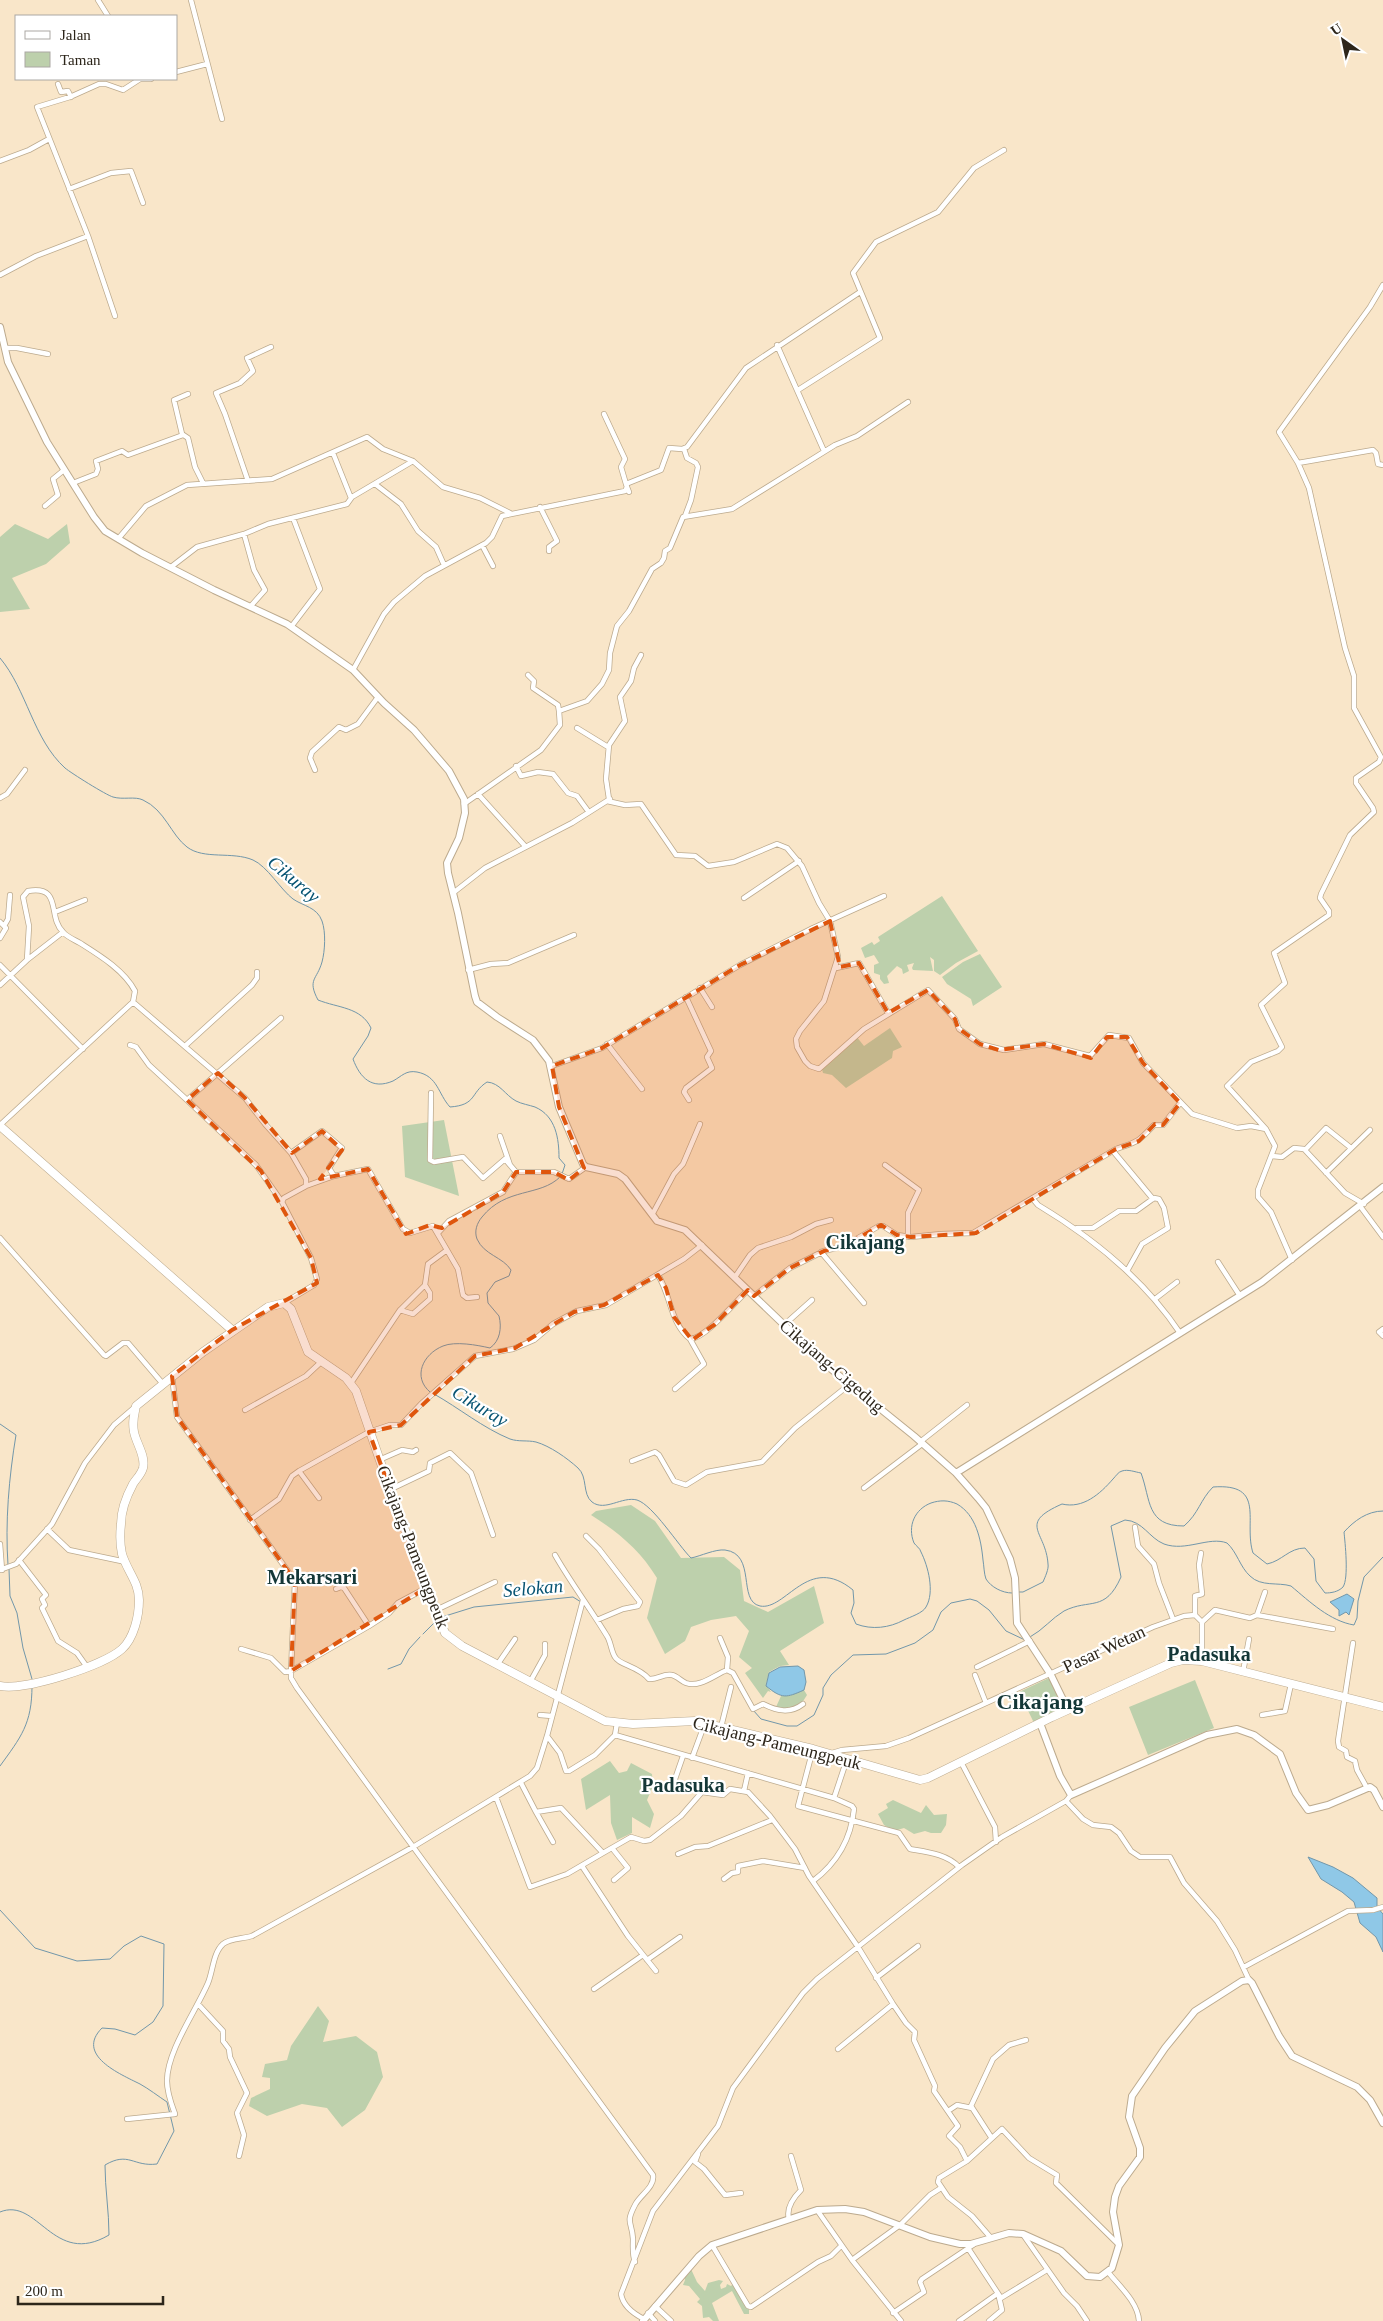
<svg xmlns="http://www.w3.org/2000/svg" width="1383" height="2321" viewBox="0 0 1383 2321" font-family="'Times New Roman',serif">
<rect width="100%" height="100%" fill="#f9e6c9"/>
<!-- green -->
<path fill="#bdd0ac" d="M15 524 48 539 67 524 70 543 46 564 12 578 30 609 0 612V537Z
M942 896 978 951 956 963 940 975 934 971V960L930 957 933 971 913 970 912 968 914 963 907 965 909 971 903 974 902 969 897 966 887 976 889 983 884 984 880 979V975L874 973V965L879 963 874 955 865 958 861 948 872 942 874 945 880 941 878 937Z
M980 954 1002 987 973 1006 971 999 947 984 942 977 963 962Z
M890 1028 902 1047 893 1051 892 1058 846 1088 832 1075 823 1073 822 1069 856 1036 864 1046Z
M444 1120 459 1196 405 1177 402 1126Z
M631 1505 655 1521 681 1558 724 1557 740 1570 744 1601 768 1612 814 1586 824 1623 780 1651 789 1665 780 1666 769 1672 766 1685 771 1692 768 1691 763 1698 745 1673 752 1668 739 1657 749 1631 736 1616 711 1620 691 1627 685 1641 665 1654 647 1618 657 1578C640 1550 618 1532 591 1515L596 1511Z
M1049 1678 1063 1708 1034 1723 1019 1692Z
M1195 1680 1214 1728 1148 1755 1129 1707Z
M804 1690 807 1695 800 1706 789 1709 776 1707 781 1696H789Z
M610 1761 619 1773 627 1771 631 1763 652 1774 653 1786 647 1800 654 1814 650 1828 632 1817V1833L617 1840 611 1823 610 1795 586 1810 581 1779Z
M893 1800 921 1813 926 1805 934 1815 947 1814 946 1825 941 1833H931L925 1831 914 1834 904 1828 894 1831 884 1825 878 1814 888 1808 886 1804Z
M318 2006 329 2021 323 2042 356 2036 377 2052 383 2077 365 2110 342 2127 327 2108 302 2104 267 2116 249 2106 251 2098 270 2089V2078L262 2077 265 2064 287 2060 291 2046Z
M690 2267 697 2282 705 2291 708 2283 719 2280 723 2281 720 2285 721 2289 726 2287 727 2284 731 2286 733 2284 749 2309V2314H744L732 2291 712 2303 719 2321H713L709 2317 703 2318 702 2306 697 2302 700 2299 689 2286 683 2285 685 2280 684 2275Z"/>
<!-- water -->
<path fill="#8fc8e7" stroke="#7297aa" d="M1347 1594 1354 1599 1349 1615 1346 1612 1339 1616V1610L1330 1602Z
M798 1666 804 1670 806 1682 804 1690C786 1698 782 1699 766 1686L769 1673 780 1667Z
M1308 1857 1333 1867 1353 1878 1377 1898V1907L1383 1914V1952L1376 1937 1360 1923 1354 1902 1342 1892 1321 1879Z"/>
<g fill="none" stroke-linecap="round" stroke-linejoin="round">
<!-- stream -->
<path stroke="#7297aa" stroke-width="1" d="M0 658C27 690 33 739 65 768 71 773 106 795 113 797 123 800 135 796 143 800 165 810 171 835 187 847 204 860 232 851 253 860 267 866 281 890 293 899 303 906 317 907 322 921 326 932 325 951 322 962 317 980 307 979 318 1000 338 1008 361 1007 371 1028L368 1036 353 1059C360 1078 372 1090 393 1081 402 1076 406 1070 417 1072 438 1076 438 1094 450 1107 477 1105 470 1093 487 1082 500 1083 505 1095 516 1101 522 1104 529 1105 535 1107 556 1116 559 1139 559 1158L565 1165 562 1174
M430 1392C412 1377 423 1354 443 1346 455 1341 477 1345 490 1348 500 1341 502 1328 499 1316L488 1303 487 1293 495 1282 509 1276 511 1270C503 1257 484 1255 477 1239 474 1231 477 1223 482 1217 506 1187 540 1197 560 1177
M434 1394C459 1408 483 1428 510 1439 519 1442 527 1440 536 1442 550 1446 567 1458 578 1468 588 1477 582 1494 592 1502 605 1512 622 1496 637 1500 653 1505 678 1545 691 1558 701 1556 715 1549 725 1550 757 1554 737 1601 760 1606 786 1611 808 1553 853 1590L854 1603 851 1613 856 1624C872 1630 889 1628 904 1620 910 1617 923 1613 926 1607 935 1592 928 1566 921 1552 920 1548 916 1546 914 1543 907 1526 915 1509 931 1503 940 1500 948 1500 957 1504 976 1515 981 1539 983 1560 984 1566 984 1574 986 1579 991 1587 1002 1593 1012 1593
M0 1424 16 1435C9 1477 5 1522 8 1565
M9 1569 10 1596 17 1613 23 1648 32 1679
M1018 1592H1023L1043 1582C1045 1577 1049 1569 1048 1564 1046 1531 1017 1524 1062 1504 1083 1509 1100 1494 1113 1479 1116 1476 1118 1472 1122 1471 1128 1469 1135 1472 1141 1473 1151 1500 1146 1526 1184 1526 1199 1513 1200 1500 1213 1487 1267 1483 1243 1522 1253 1553L1267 1564C1282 1561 1289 1548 1305 1548L1314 1559 1316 1581 1325 1593C1331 1593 1338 1592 1343 1587 1349 1578 1345 1542 1344 1532 1354 1521 1367 1511 1383 1511
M584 1605 589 1612
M442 1617 474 1607 573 1597 581 1602
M423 1634 436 1621
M1030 1637C1043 1630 1052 1618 1064 1611 1090 1598 1105 1613 1121 1577L1111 1526 1125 1520C1143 1521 1149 1538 1164 1544 1186 1552 1209 1536 1227 1543 1237 1552 1240 1567 1250 1576 1261 1587 1278 1582 1291 1586 1310 1602 1330 1621 1354 1625L1357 1618 1358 1601 1364 1577 1383 1557
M388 1669 401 1664 409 1649 420 1637
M753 1710 761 1719 787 1726H797L814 1715 823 1695V1688L831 1675 853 1655 886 1654 915 1643 933 1630 941 1612 951 1603 970 1599 977 1601 989 1610 1006 1631 1025 1640
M0 1766C21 1737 32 1724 32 1686
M0 1910 35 1948 77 1961 110 1959 124 1946 141 1936 164 1944 163 2006 153 2022 135 2035 115 2029 102 2028C75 2055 120 2074 140 2084 149 2089 158 2096 167 2102L174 2131 157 2164C133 2167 129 2151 105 2165 105 2189 109 2211 109 2235 53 2268 38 2196 0 2212"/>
<!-- street casing -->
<g stroke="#bcaa8e" stroke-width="6">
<path id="street" d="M98 0 108 16
M191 0 222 119
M176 72 207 64
M140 79H151
M58 84 61 92 68 91 71 97
M0 161 29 150 49 139
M69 189 111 173 131 171 143 203
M0 275 36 256 88 236
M115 316 88 236 37 107 70 97 99 84H106L123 90 140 79
M777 345 824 451
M5 348H17L48 354
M798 390 880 338 853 273 876 242 938 212 974 168 1004 150
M188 394 174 400 182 434 188 438 195 467 203 483
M604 414 625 459 621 467 626 484
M684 449 687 458 696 463 698 467 691 500 685 516
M333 453 351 498
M1298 463 1373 450 1376 453 1378 464 1383 465
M248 481 225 414 216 393 240 383 253 371 247 358 271 347
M73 483 96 474 98 469 96 461 122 451 128 455 183 435
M375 484 401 504 418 531 436 547 444 565
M627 487 626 484 661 470 669 448 682 449 687 447 746 368 860 292
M45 506 58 495 53 479 64 470
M540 507 557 541 549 547V551
M244 534 254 570 265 590 250 607
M118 539 146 506 187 485 272 479 367 437 383 449 413 461 443 487 480 498 510 513
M482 545 493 566
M171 567 197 547 244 534 268 524 347 504 352 497 413 461
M291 627 320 589 293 518
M353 670 384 614 394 602 425 576 486 543 492 537 502 516 625 491 627 487 629 492
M528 675 534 681 533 688 558 705 559 711
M577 728 608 747
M516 766 521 776 538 772 553 774 568 793 577 796 588 811
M315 770 310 758 312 752 339 727 346 730 358 724 378 697
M478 794 525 846
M0 798 7 794 25 770
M609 799 606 779 609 745 625 721 620 697 631 681 634 668 641 655
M607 801 625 805 641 804 676 855 695 856 708 866 734 862 777 844 787 848 802 866 819 903 830 921 838 957 824 1001 800 1031 796 1039 797 1047 805 1061 810 1066 819 1069 864 1029 928 990 955 1019 959 1029 980 1044 1004 1050 1044 1044 1090 1056 1109 1035 1129 1038 1143 1063 1192 1114 1237 1128 1251 1126 1266 1129 1275 1146 1258 1190V1197L1271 1212 1292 1260
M464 804 541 750 560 725 559 711 587 701 602 684 609 670 610 653 617 626 629 611 652 569 661 563 664 558 665 551 670 548 683 517 732 509 835 445 857 436 908 402
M453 893 485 868 572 823 610 799
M744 898 799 861
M55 912 85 900
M0 922 6 928 0 938
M4 926 8 919 10 895
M27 960 63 932
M0 965 83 1049
M836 968 859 963 888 1013
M468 970 491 964 508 963 574 935
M0 985 27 960 29 926 23 897 28 891C63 885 47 917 63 932 67 937 75 940 80 943 99 955 124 970 135 991L133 1002
M700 988 712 1007
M686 997 711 1051 707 1057 712 1068 686 1088 684 1092 689 1100
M281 1018 187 1100 256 1165 282 1202
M607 1044 642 1089
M130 1045 136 1047 149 1065 187 1100
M185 1046 252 985 257 978V972
M552 1066 602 1048 740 965 813 928 884 896
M431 1093 430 1160 434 1162 463 1157 483 1178 505 1159 510 1165
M0 1125 133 1002 245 1098 265 1124 291 1153 306 1179V1186L284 1198 282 1202 311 1258 317 1279 314 1285 284 1303
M1266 1129 1227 1086 1251 1062 1278 1051 1282 1047 1261 1005 1285 983 1274 953 1329 915V911L1320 898 1321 894 1350 835 1374 812 1373 808 1356 783V778L1379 762 1381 757 1354 708V676L1345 648 1309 488 1298 463 1279 432 1370 307 1383 285
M500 1136 510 1165 516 1172H554L569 1179 586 1167
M1305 1150 1326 1128 1351 1148
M1113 1151 1153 1199
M291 1153 322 1131 342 1148 329 1168 334 1176
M1272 1156 1282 1157 1294 1148 1304 1149 1345 1193 1364 1204
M885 1165 919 1190 908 1213V1237
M1326 1173 1370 1130
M306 1186 334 1176 368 1169 403 1229 410 1233 433 1226 447 1250 428 1264 425 1285 400 1310 351 1383
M1033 1199 1038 1205C1093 1238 1144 1279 1180 1333
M1360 1206 1383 1237
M652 1215 674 1174 683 1164 700 1124
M1077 1228H1093L1119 1211H1136L1154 1198 1159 1199 1164 1208 1168 1228 1142 1244 1127 1271
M438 1233 449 1221 503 1192 516 1172
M0 1238 104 1355 106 1356 123 1343H128L163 1384
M447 1250 458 1269 463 1295 467 1298 477 1297
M821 1252 864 1303
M1218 1262 1240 1296
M658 1275C671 1295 670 1323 690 1339 706 1338 735 1302 748 1290
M735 1277 750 1255 758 1248 791 1237 816 1224 831 1220
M754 1296 790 1268 824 1251 844 1246 879 1226H883L897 1235 911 1237 941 1234 973 1233 1116 1149C1139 1141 1137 1143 1154 1125H1163L1180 1103
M1155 1299 1177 1282
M400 1310 413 1314 430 1299V1293L425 1285
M784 1325 812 1300
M1383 1329 1379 1332 1383 1336
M172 1376 177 1417 295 1581 291 1671V1678L297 1688 653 2175C655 2187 640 2195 635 2205 625 2224 632 2221 633 2239 633 2247 632 2254 635 2262
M675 1389 704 1364 690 1339
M245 1410 306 1376 321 1362
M920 1442 967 1405
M379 1460 402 1450 413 1452 416 1450
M632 1461 655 1452 659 1455 674 1481 686 1485 707 1472 762 1462 795 1428 850 1384
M299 1471 319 1498
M864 1488 922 1444
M389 1490 429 1471 430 1463 450 1453 471 1473 493 1535
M250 1520 279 1499 292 1476 299 1471 369 1432 390 1425H401L421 1404 475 1356 513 1349 534 1340 553 1324 577 1311 606 1305 684 1259 702 1245
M1135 1527 1138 1546 1154 1564 1159 1583 1173 1619
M47 1529 69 1550 126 1562
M586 1536 599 1549 640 1602 638 1606 623 1609 597 1620
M0 1544 2 1570
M555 1555C571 1583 590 1608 607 1636 611 1642 611 1651 615 1657 619 1665 638 1666 649 1679 657 1680 664 1673 672 1675 677 1676 681 1681 686 1683 700 1688 714 1675 727 1670L733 1673 753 1709 763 1704C777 1711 790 1714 803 1704
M19 1560 46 1595 42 1599 45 1605 42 1608 58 1641 77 1653 87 1667
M0 1570 16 1564 52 1524 85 1463 114 1425 135 1407
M336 1589 341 1587 344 1588 369 1626
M436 1610 495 1582
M1195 1615V1596L1202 1594 1199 1565 1201 1553
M1257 1615 1265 1592
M1202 1622 1215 1610 1250 1618 1257 1615 1333 1629
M720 1638 728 1657 727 1670
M1353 1643 1338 1741 1339 1747 1346 1751 1347 1757 1355 1761 1357 1770 1367 1788
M241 1649 271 1658 285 1672 291 1671 369 1626 389 1613 398 1603 426 1588
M497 1665 515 1639
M977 1667 1030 1641
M1243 1672 1249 1639
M975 1675 986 1703
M530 1682 545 1655V1644
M540 1715 552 1716
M1262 1715 1285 1711 1291 1684
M721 1727 731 1687
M615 1735 834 1798 852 1806 854 1809C851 1839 837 1863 813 1881
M547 1736 560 1753 566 1771H569L595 1755 615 1735 617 1723
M813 1749 798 1806 899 1833 910 1849C927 1852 947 1854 959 1867
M832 1753 842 1750 886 1746 909 1738 1153 1627 1184 1616 1195 1615 1202 1622V1661
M683 1756 675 1779 676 1783 702 1792
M692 1758 705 1723
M961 1762 995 1827 996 1842
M744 1791 748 1773
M496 1797 530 1887 567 1874 603 1853 561 1808 536 1812 521 1783
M834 1798 847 1759
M1066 1801 1083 1819 1093 1825 1111 1827 1119 1833 1131 1851 1140 1857H1170L1184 1883 1217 1921 1235 1950 1249 1980
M536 1812 553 1842
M612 1848 628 1868 614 1880
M603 1853 631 1837 644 1841 650 1840 681 1816 702 1792 723 1795 730 1789 748 1792 770 1816 795 1849 809 1876 858 1947 893 2004 906 2023 915 2032 914 2040 935 2086 934 2091 958 2126 949 2136 960 2147 967 2161 939 2178 938 2182 948 2197 972 2216 991 2238
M678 1854 695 1847 708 1846 772 1820
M582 1866 628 1936 656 1971
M724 1879 732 1873 738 1872V1866L763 1861 805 1868
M647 1960 680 1937
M1244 1967 1348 1911 1373 1910 1383 1907
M876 1978 918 1946
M594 1989 643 1955
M198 2004 223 2031V2041L229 2049 230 2057 247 2093 237 2113 244 2135 239 2156
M838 2049 893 2004
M948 2111 957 2105 972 2108
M127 2119 175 2114C171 2103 167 2093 167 2081 167 2051 196 2011 208 1983 213 1971 213 1953 223 1944 230 1938 243 1939 252 1936L413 1847 530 1776 537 1768 547 1736 583 1600
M991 2137 971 2106 993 2059 1009 2045 1026 2040
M698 2154 695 2162 704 2169 725 2195 741 2193
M967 2161 1002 2129 1029 2158 1057 2175 1056 2183 1118 2244
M817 2210 852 2260 901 2321
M789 2219C786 2208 793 2198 801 2190L791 2156
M1024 2236 1064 2293 1077 2306 1087 2321
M712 2245 748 2306 751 2307 818 2262 831 2256 841 2246
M968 2248 1001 2298 1047 2270
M852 2260 900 2225 930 2195 941 2188
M1108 2272C1119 2286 1138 2302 1139 2321
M655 2306 671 2321
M648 2313 655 2321
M893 2313 924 2292 920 2282 922 2279 973 2245
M644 2319C634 2314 623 2306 621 2294L653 2211 718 2126 733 2088 803 1993 817 1979 962 1865 1002 1837 1066 1801 1071 1795
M959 2321 997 2294
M989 2321 1002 2310 999 2297"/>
</g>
<!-- secondary casing -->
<g stroke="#bcaa8e" stroke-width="8">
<path id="secondary" d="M0 327 8 362 47 442 94 517 105 531 142 553 214 590 287 624 353 670 384 703 414 730 449 771 464 799 465 813 459 838 447 863 448 873 458 913 475 996 477 1002 497 1017 533 1040 549 1061 559 1107 583 1164 586 1167 618 1174 625 1179 657 1221 685 1230 826 1365 914 1436 956 1473 978 1498 986 1508 1010 1559 1015 1578 1017 1623 1051 1675 1068 1710
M956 1473 1262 1282 1383 1187
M1040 1723 1060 1776 1071 1795 1207 1735 1237 1729 1254 1735 1280 1754 1296 1793 1308 1810 1328 1805 1370 1787 1374 1790 1383 1807
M643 2321 699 2256 712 2245 817 2210 845 2209 864 2212 930 2237 960 2244H971L1009 2233 1023 2234 1061 2251 1087 2276 1100 2277 1112 2268 1119 2245 1113 2212 1115 2197 1119 2186 1140 2157V2148L1129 2117 1132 2096 1165 2048 1195 2011 1242 1981 1249 1980 1252 1983 1279 2036 1292 2056 1357 2087 1370 2100 1383 2123"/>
</g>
<!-- primary casing -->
<g stroke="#bcaa8e" stroke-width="9">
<path id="primary" d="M0 1126 232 1330
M0 1686C25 1691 103 1666 122 1649 134 1638 139 1616 139 1600 139 1582 127 1571 122 1554 120 1545 120 1533 121 1524 121 1509 126 1497 133 1484 136 1479 141 1475 143 1468 146 1456 136 1443 134 1432 132 1422 134 1415 136 1406L203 1352 268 1307 284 1303 291 1309 308 1352 346 1378 356 1391 396 1507 445 1633 462 1646 605 1721 633 1724 695 1721 813 1749 920 1780 928 1778 1052 1717 1171 1663 1183 1660 1202 1661 1383 1707"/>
</g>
<!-- street -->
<use href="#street" stroke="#fff" stroke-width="4.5"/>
<!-- secondary -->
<use href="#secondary" stroke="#fff" stroke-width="6"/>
<!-- primary -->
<use href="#primary" stroke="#fff" stroke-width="8"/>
</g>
<!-- marked area -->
<path fill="#df560d" fill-opacity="0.2" stroke="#df560d" stroke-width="4" stroke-dasharray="10 6" stroke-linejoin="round" d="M830 921 840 967 859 963 888 1013 928 990 955 1019 958 1028 980 1044 999 1050 1044 1044 1091 1058 1107 1037H1127L1143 1063 1180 1103 1163 1125 1155 1124 1139 1141 1116 1149 976 1233 911 1237 897 1235 881 1225 844 1246 824 1251 790 1268 754 1296 748 1290 714 1325 692 1340 674 1317 666 1288 658 1275 604 1305 574 1312 515 1348 475 1356 401 1425 369 1432 426 1588 291 1671 295 1581 177 1417 172 1376 232 1330 317 1283 311 1258 261 1171 187 1100 218 1073 245 1098 292 1153 322 1131 342 1150 320 1179 368 1169 406 1234 430 1225 442 1228 503 1192 516 1172H554L569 1180 584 1168 559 1107 552 1066 602 1048 740 965Z"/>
<g text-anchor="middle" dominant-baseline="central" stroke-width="4.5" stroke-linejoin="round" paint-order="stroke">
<!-- street labels -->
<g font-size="18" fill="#2d261b" stroke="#fff">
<text transform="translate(832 1366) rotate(41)">Cikajang-Cigedug</text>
<text transform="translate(413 1547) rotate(69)">Cikajang-Pameungpeuk</text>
<text transform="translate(1104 1649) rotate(-25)">Pasar Wetan</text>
<text transform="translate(777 1743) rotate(14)">Cikajang-Pameungpeuk</text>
</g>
<!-- water labels -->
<g font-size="19" font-style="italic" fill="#065372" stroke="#fff">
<text transform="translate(294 879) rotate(40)">Cikuray</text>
<text transform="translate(480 1406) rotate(31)">Cikuray</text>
<text transform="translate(533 1588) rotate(-5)">Selokan</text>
</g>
<!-- quarter labels -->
<g font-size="20" font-weight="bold" fill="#143737" stroke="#fff">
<text x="865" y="1242">Cikajang</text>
<text x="312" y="1577">Mekarsari</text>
<text x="1209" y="1654">Padasuka</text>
<text x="683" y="1785">Padasuka</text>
</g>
<!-- district labels -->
<g font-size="22" font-weight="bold" fill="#143737" stroke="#fff">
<text x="1040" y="1701">Cikajang</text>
</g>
</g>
<!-- legend -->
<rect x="15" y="15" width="162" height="65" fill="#ffffff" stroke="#aba8a4"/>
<rect x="25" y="31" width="25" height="8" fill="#ffffff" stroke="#aba8a4"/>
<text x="60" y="40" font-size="15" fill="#2d261b">Jalan</text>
<rect x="25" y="52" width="25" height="15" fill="#bdd0ac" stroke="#aba8a4"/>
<text x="60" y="65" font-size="15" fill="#2d261b">Taman</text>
<!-- north arrow -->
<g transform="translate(1343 40) rotate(327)" stroke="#ffffff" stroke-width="4" paint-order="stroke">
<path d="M0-4L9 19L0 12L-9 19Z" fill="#2d261b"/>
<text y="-8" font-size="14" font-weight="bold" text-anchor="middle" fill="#2d261b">U</text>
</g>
<!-- scale -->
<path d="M18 2296v8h145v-8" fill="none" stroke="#2d261b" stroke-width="2.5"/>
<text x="25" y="2296" font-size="15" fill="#2d261b" stroke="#ffffff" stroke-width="4" paint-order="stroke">200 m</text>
</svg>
